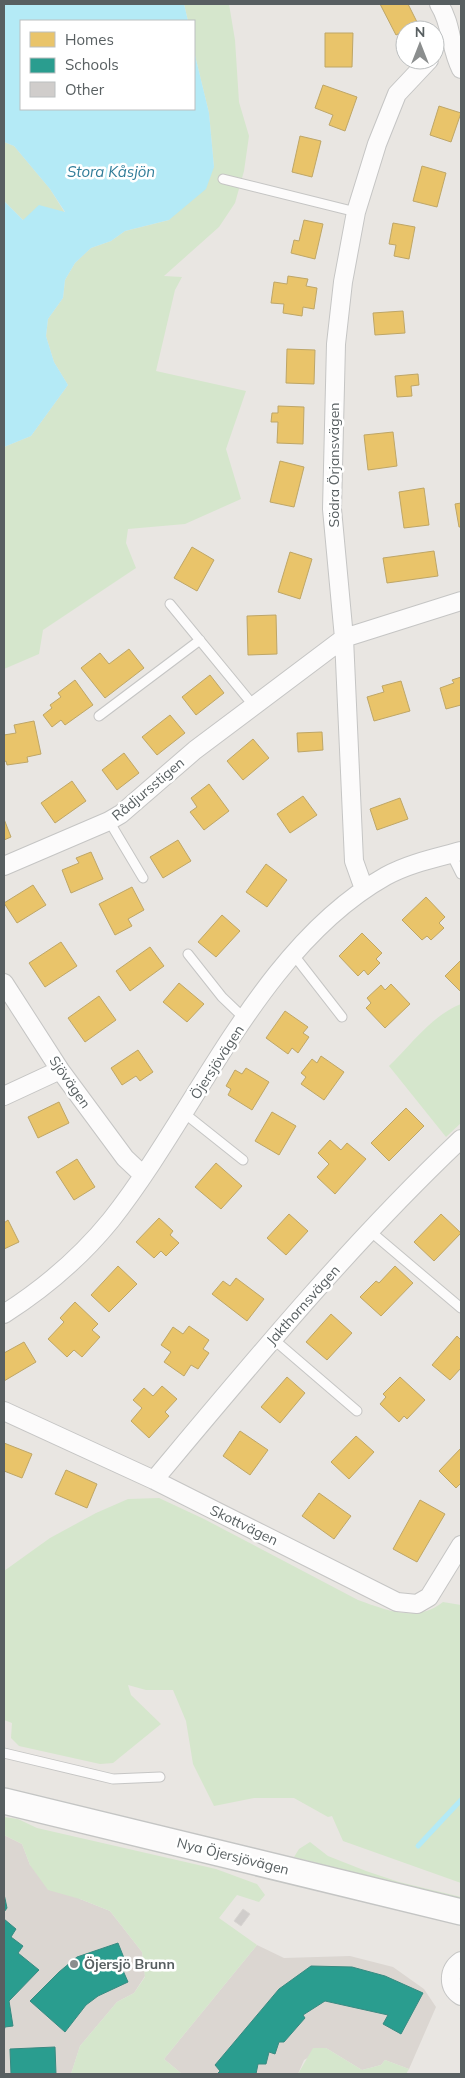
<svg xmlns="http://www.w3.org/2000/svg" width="465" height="2078" viewBox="0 0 465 2078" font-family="Mulish,sans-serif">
<rect width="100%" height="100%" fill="#e9e6e2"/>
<!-- education -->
<path fill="#dbd6d1" d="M4 1835 22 1844 30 1865 80 1899 110 1911 142 1952 145 1976 134 1993 117 2002 80 2046 71 2074H4Z
M257 1945 284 1958 350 1956 393 1967 424 1989 436 2007 409 2069 385 2060 381 2065 362 2070 326 2048 304 2060 298 2074H182L164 2059Z"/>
<!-- green -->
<path fill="#d5e6cc" d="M184 4H229L235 40 239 102 249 136 244 171 235 203 219 227 164 276 182 277 175 290 156 371 246 391 226 449 241 499 185 524 128 529 126 543 136 568 43 630 39 654 4 669V447L31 436 68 385 54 362 46 336 48 319 63 298 65 280 75 263 91 248 111 241 125 231 169 220 214 167 209 113 194 51V21H188Z
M4 142 14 146 50 189 65 213 23 220 4 201Z
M461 1004V1123L446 1137 389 1066C412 1044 431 1016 461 1004Z
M159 1498 204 1519 358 1600C386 1610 417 1623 443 1602L461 1605V1883L343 1841 332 1816 328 1817 294 1798H254L214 1806 193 1764 186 1721 173 1690H146L128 1685 131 1695 161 1724 113 1763 100 1764 19 1746 11 1738 12 1723 4 1720V1571L50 1538 96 1513 128 1499Z
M4 1817 18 1819 37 1828 216 1869 257 1884 265 1895 259 1902 237 1895 219 1918 257 1945 164 2059 182 2074H71L80 2046 117 2002 134 1993 145 1977 142 1952 110 1911 80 1899 48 1890 30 1865 22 1844 4 1835Z
M310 1842 328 1856 366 1871 399 1882 461 1897V1900L294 1857 299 1849Z
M313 2048H326L362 2070 381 2065 385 2060 409 2069 406 2074H298Z"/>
<!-- water -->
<path fill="#b4eaf6" d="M4 4H184L188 21H21V109H194V51L209 113 214 167 206 189 169 220 125 231 111 241 91 248 75 263 65 280 63 298 48 319 46 336 54 362 68 385 31 436 4 447V201L23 220 39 205 65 212 50 189 14 146 4 142Z"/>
<!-- homes -->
<path fill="#e9c46a" stroke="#bea667" d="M380 4H408L418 24 396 35Z
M325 33H353L352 67H325Z
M323 85 357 97 345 131 329 125 333 115 315 108Z
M439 106 461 113 451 142 430 135Z
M300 136 321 141 312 177 292 172Z
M422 166 446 173 437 207 413 201Z
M304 220 323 224 315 259 291 253 294 240 299 241Z
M393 223 415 227 409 259 394 256 396 245 389 244Z
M288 276 308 279 306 286 317 288 314 309 303 307 302 316 283 313 284 304 271 303 274 282 287 284Z
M403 311 405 333 375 335 373 313Z
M287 349 315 350 314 384 286 383Z
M418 374 419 385 411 386 412 396 397 397 395 376Z
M278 406 304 407 303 444 277 443 278 422H271L272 413H278Z
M393 432 397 466 368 470 364 435Z
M280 461 304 467 294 507 270 502Z
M424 488 429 525 404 528 399 492Z
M461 503V527H459L455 504Z
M192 547 214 560 197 591 174 578Z
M434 551 438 576 387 583 383 558Z
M290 552 312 559 300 599 278 592Z
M276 615 277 654 248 655 247 616Z
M129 649 144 668 105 698 81 668 100 653 109 664Z
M210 675 224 693 196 715 182 697Z
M461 677V705L446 709 440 688 454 683 452 680Z
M75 680 93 705 65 725 61 720 52 727 43 715 52 708 50 705 61 697 58 693Z
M401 681 410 711 374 721 367 697 384 692 382 686Z
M170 715 185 733 157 755 142 737Z
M34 721 41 754 27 757 28 762 7 765 6 761 4 762V735L16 733 14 725Z
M322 732 323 750 298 752 297 733Z
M253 739 269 758 243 780 227 761Z
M124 753 139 773 117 790 102 770Z
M72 781 86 801 55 823 41 803Z
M209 784 229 811 204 830 190 812 197 807 191 798Z
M303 796 317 815 290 833 277 814Z
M400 798 408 819 377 830 370 809Z
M4 819 11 837 4 840Z
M178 840 191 861 163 878 150 857Z
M91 852 103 879 71 893 62 870 79 863 76 858Z
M266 864 287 880 267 907 246 892Z
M33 885 46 905 17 923 4 903Z
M132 887 144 910 128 919 132 926 115 935 99 904Z
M426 897 445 917 439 923 444 928 431 940 427 936 422 940 402 920Z
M222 915 240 931 216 957 198 942Z
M362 933 382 953 376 959 380 963 368 975 364 970 358 976 339 956Z
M61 942 77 966 45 987 29 963Z
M150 947 164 966 130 991 116 971Z
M461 960V992L445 976Z
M179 983 204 1004 187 1022 163 1002Z
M391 984 410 1004 385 1028 366 1008 371 1003 367 998 381 985 385 990Z
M99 996 116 1020 85 1042 68 1018Z
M285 1011 308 1027 303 1033 309 1037 298 1053 292 1048 288 1054 266 1038Z
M138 1050 153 1072 140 1081 136 1076 122 1085 111 1068Z
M321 1056 344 1072 324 1100 301 1084 306 1077 301 1073 312 1059 317 1063Z
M246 1068 269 1082 252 1110 228 1095 231 1089 226 1086 235 1070 242 1074Z
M59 1102 69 1123 38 1138 28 1117Z
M406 1108 424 1126 389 1161 371 1143Z
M272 1112 296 1126 279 1155 255 1141Z
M330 1140 341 1150 347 1143 366 1159 335 1194 317 1177 329 1164 318 1153Z
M77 1159 95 1187 74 1200 56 1172Z
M216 1163 242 1186 221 1209 195 1187Z
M289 1214 308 1231 286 1255 267 1238Z
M441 1214 461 1233 434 1261 414 1242Z
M159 1218 173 1231 170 1235 179 1243 166 1256 161 1251 154 1258 136 1242Z
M8 1220 19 1242 4 1249V1223Z
M118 1266 137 1284 109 1312 91 1295Z
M395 1266 413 1283 381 1316 360 1297 376 1281 379 1283Z
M236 1278 264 1299 247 1321 212 1294 223 1281 230 1286Z
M75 1302 98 1324 92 1330 100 1337 82 1357 74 1350 67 1357 48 1339 64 1322 60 1318Z
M331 1314 352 1333 327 1360 306 1342Z
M189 1326 209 1340 203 1349 209 1353 198 1369 191 1365 184 1376 164 1362 171 1352 161 1345 173 1327 183 1334Z
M457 1336 461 1340V1368L450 1380 432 1365Z
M24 1342 36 1362 4 1381V1353Z
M287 1377 305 1393 280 1423 261 1407Z
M400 1377 425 1400 407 1419 404 1416 399 1422 380 1404 386 1397 383 1394Z
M162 1386 177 1399 165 1412 169 1416 149 1438 131 1421 142 1408 133 1400 144 1388 153 1396Z
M240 1431 268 1450 250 1475 223 1456Z
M356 1436 374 1452 349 1479 331 1462Z
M4 1443 32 1454 22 1478 4 1471Z
M461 1448V1483L456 1488 439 1471Z
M66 1470 97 1484 87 1508 55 1494Z
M319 1493 351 1516 334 1539 302 1516Z
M420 1500 445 1514 417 1562 393 1549Z"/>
<!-- schools -->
<path fill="#2a9d8f" stroke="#388a81" d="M4 1894 7 1908 4 1912Z
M4 1919 16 1929 11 1937 23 1946 18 1953 39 1970 9 2001 13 2026 5 2027 4 2031Z
M118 1943 126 1963 121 1966 128 1982 98 1996 86 2005 65 2032 30 2001 59 1972 77 1957Z
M311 1966 352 1967 385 1976 423 1993 401 2034 383 2024 388 2015 325 2001 303 2015 305 2018 284 2042H279L275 2054 269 2052 266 2064H258L256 2074H217L220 2071 215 2065 279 1989Z
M55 2047 56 2074H11L10 2049Z"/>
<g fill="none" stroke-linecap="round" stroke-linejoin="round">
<!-- stream -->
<path stroke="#b4eaf6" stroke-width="5" d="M418 1846 461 1800"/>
</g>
<!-- building -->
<path fill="#d0cdcb" stroke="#d8d5d2" d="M243 1909 250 1914 241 1926 234 1921Z"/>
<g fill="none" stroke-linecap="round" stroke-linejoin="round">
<!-- lane casing -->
<g stroke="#c5c5c4" stroke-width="11">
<path id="lane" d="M223 179 356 212
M170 604 253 705
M99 716 200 640
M109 821 143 878
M451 854 461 874
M188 954 222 997 245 1019
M293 954 342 1017
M182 1116 189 1117 243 1160
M370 1231 461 1308
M272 1338 357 1411
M4 1753 113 1779 160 1777"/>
</g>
<!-- street casing -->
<g stroke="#c5c5c4" stroke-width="20">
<path id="street" d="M439 4C452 24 450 48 461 69
M4 866 109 821 121 814 195 750 344 638 461 601
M364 889 354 861 344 638 332 509 336 344 343 282 356 212 377 144 397 94 429 60
M4 983 60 1070 125 1158 143 1175
M4 1096 60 1070
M4 1314C43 1289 81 1257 111 1220 198 1110 261 946 386 876 410 863 436 858 461 851
M4 1411 154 1480 397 1602 417 1604 429 1597 461 1545
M154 1480C252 1363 350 1244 461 1139
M461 1961C448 1970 447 1987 461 1996"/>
</g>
<!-- secondary casing -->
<g stroke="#c4c5c4" stroke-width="28">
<path id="secondary" d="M4 1801 461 1912"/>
</g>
<!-- lane -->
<use href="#lane" stroke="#fcfbfb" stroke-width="9"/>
<!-- street -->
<use href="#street" stroke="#fcfbfb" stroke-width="18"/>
<!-- secondary -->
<use href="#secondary" stroke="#fcfbfb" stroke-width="25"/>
</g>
<!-- markers -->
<circle fill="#8b8e8e" stroke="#fff" stroke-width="2" cx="74" cy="1964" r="5"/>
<g text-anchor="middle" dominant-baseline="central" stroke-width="5" stroke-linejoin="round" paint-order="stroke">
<!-- street labels -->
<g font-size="14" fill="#585f61" stroke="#fff">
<text transform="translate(334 465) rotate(-90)">Södra Örjansvägen</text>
<text transform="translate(148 789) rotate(-40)">Rådjursstigen</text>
<text transform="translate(217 1062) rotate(-57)">Öjersjövägen</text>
<text transform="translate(70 1082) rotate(55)">Sjövägen</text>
<text transform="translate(303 1305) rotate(-48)">Jakthornsvägen</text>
<text transform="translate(244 1525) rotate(26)">Skottvägen</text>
<text transform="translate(233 1856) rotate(14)">Nya Öjersjövägen</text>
</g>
<!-- poi labels -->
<g font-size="14" font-weight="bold" fill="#585f61" stroke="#fff" text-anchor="start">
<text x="84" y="1964">Öjersjö Brunn</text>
</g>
<!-- water labels -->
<g font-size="15" font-style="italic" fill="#317d99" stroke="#fff">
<text x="111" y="171">Stora Kåsjön</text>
</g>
</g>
<!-- border -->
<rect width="465" height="2078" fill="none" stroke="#585f61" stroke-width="10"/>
<!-- legend -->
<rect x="20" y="20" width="175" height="90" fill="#ffffff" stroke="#bcbfc0"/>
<rect x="30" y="32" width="25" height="15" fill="#e9c46a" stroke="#bcbfc0"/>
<text x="65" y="45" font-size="15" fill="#585f61">Homes</text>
<rect x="30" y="58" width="25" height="15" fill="#2a9d8f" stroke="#bcbfc0"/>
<text x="65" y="70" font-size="15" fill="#585f61">Schools</text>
<rect x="30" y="82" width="25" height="15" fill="#d0cdcb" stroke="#bcbfc0"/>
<text x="65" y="95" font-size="15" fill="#585f61">Other</text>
<!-- north arrow -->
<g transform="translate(420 45)"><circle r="24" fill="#ffffff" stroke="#bcbfc0"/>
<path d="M0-4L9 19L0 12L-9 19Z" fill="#8b8e8e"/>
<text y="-8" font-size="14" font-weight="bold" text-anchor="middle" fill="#585f61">N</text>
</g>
</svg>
